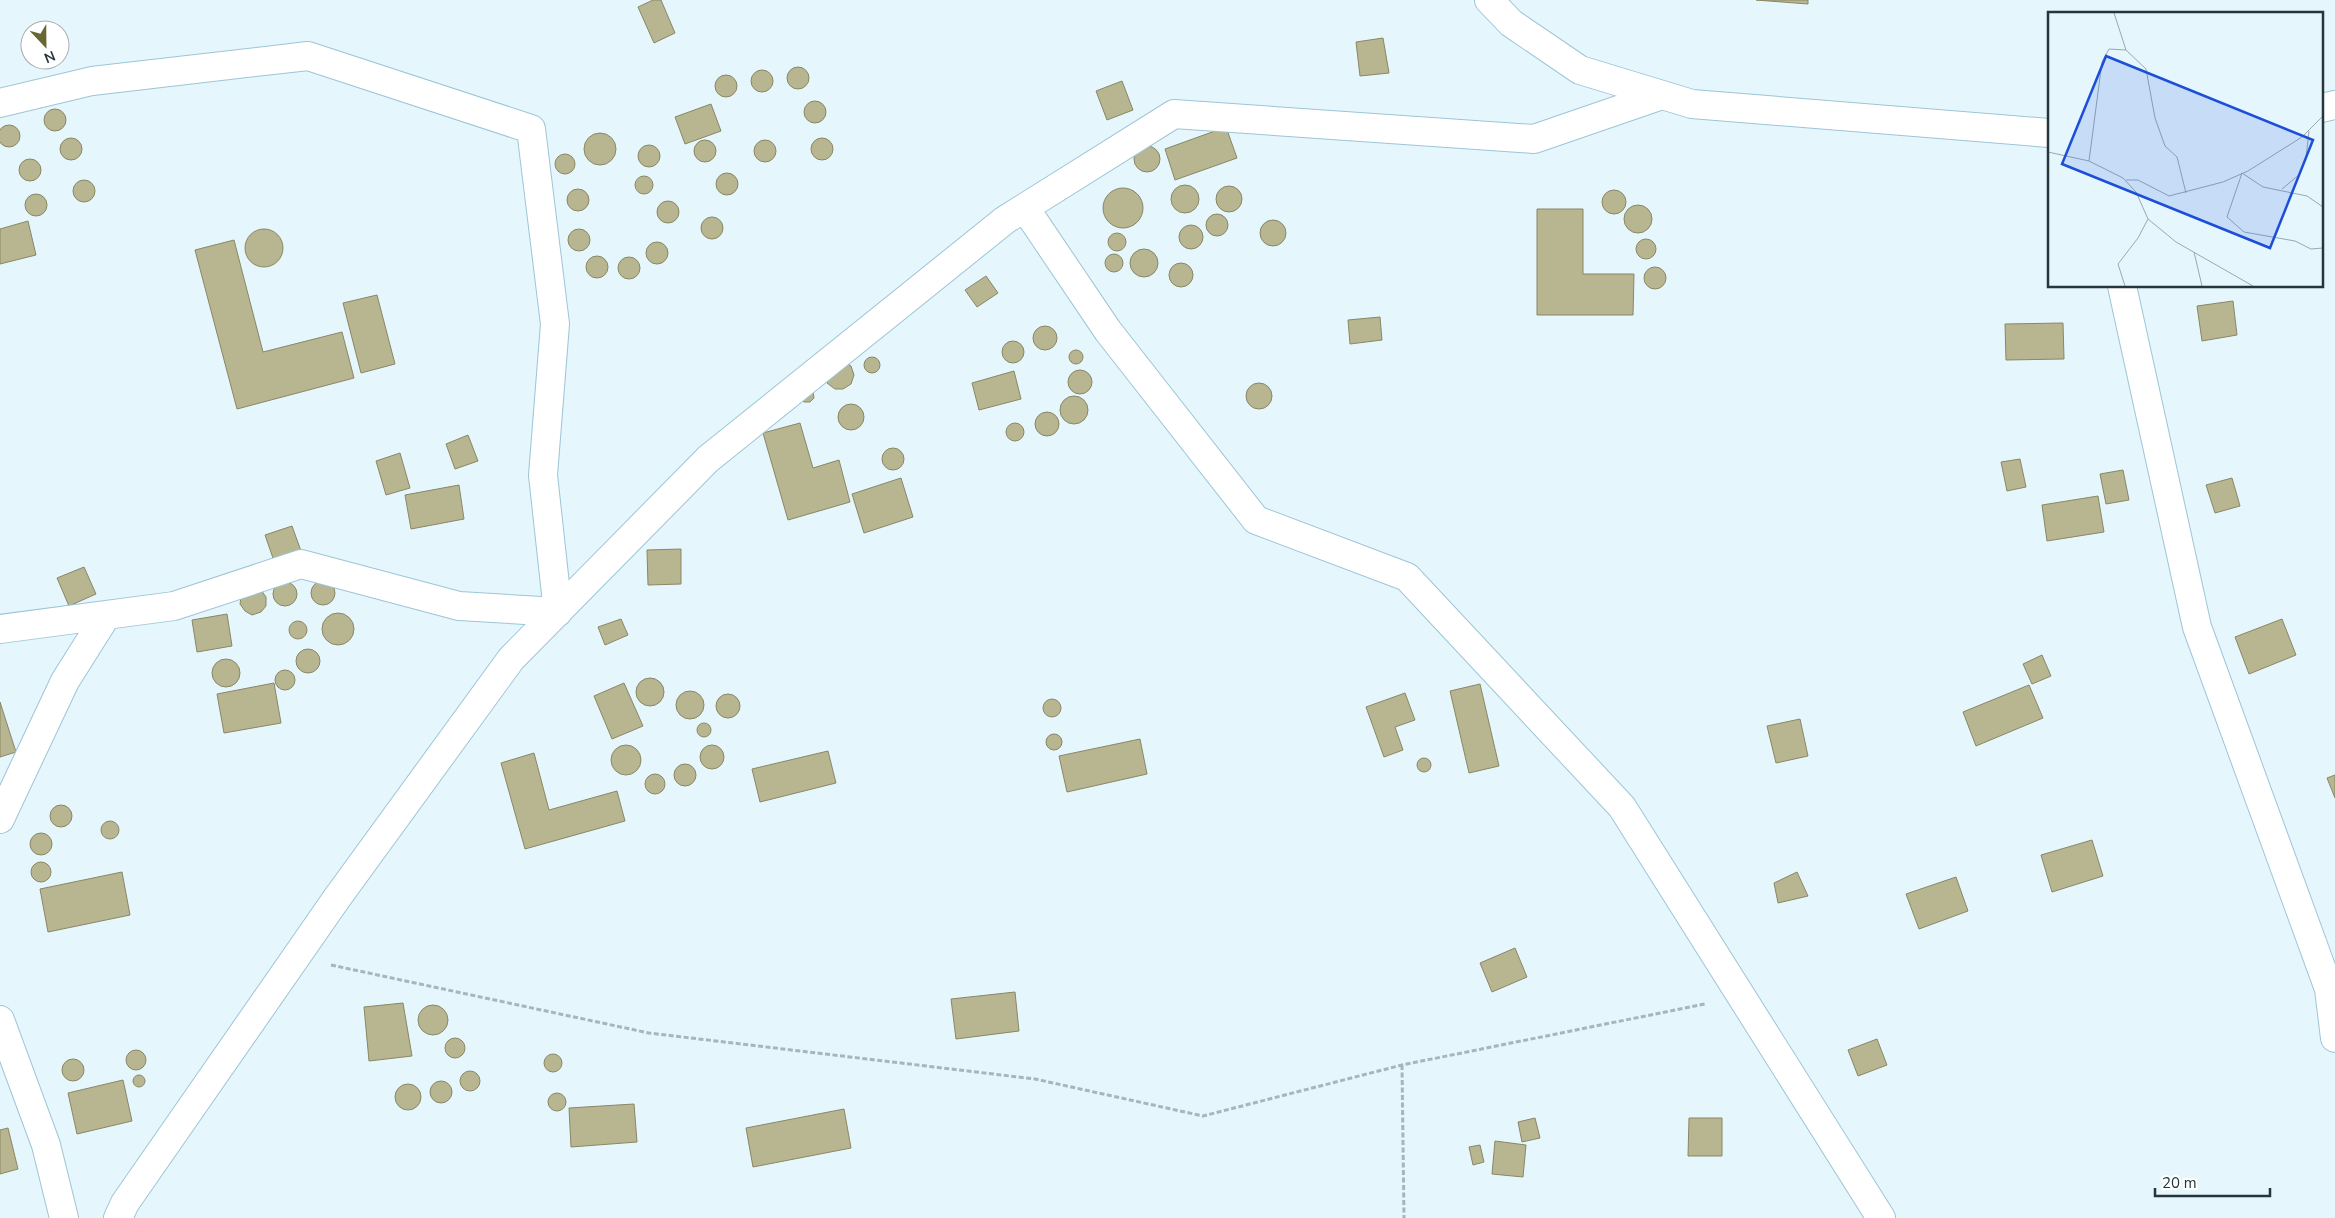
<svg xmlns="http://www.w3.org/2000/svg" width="2335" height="1218" viewBox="0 0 2335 1218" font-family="'Nunito Sans',sans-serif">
<rect width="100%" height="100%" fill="#e6f6fd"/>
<!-- building -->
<path fill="#b8b690" stroke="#898765" d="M653 0H661L675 33 654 43 638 7Z
M1756 0H1808V4Z
M1383 38 1389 73 1360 76 1356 42Z
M787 78a11 11 0 1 1 22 0a11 11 0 1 1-22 0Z
M751 81a11 11 0 1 1 22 0a11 11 0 1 1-22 0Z
M715 86a11 11 0 1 1 22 0a11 11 0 1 1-22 0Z
M1122 81 1133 110 1107 120 1096 91Z
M804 112a11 11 0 1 1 22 0a11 11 0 1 1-22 0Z
M711 104 721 131 685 144 675 117Z
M44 120a11 11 0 1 1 22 0a11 11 0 1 1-22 0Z
M-2 136a11 11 0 1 1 22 0a11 11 0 1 1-22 0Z
M1226 127 1237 158 1175 180 1165 149Z
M584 149a16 16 0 1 1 32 0a16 16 0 1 1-32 0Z
M60 149a11 11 0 1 1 22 0a11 11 0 1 1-22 0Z
M811 149a11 11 0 1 1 22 0a11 11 0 1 1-22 0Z
M754 151a11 11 0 1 1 22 0a11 11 0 1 1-22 0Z
M694 151a11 11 0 1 1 22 0a11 11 0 1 1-22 0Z
M638 156a11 11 0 1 1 22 0a11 11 0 1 1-22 0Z
M1134 159a13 13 0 1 1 26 0a13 13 0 1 1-26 0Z
M555 164a10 10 0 1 1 20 0a10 10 0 1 1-20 0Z
M19 170a11 11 0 1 1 22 0a11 11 0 1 1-22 0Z
M716 184a11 11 0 1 1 22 0a11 11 0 1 1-22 0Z
M635 185a9 9 0 1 1 18 0a9 9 0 1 1-18 0Z
M73 191a11 11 0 1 1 22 0a11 11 0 1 1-22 0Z
M1171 199a14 14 0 1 1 28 0a14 14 0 1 1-28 0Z
M1216 199a13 13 0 1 1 26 0a13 13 0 1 1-26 0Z
M1103 208a20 20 0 1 1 40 0a20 20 0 1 1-40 0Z
M567 200a11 11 0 1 1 22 0a11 11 0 1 1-22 0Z
M1602 202a12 12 0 1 1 24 0a12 12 0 1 1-24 0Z
M25 205a11 11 0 1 1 22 0a11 11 0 1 1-22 0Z
M657 212a11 11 0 1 1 22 0a11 11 0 1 1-22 0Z
M1624 219a14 14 0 1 1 28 0a14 14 0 1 1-28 0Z
M1537 209H1583V274H1634L1633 315H1537Z
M1206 225a11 11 0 1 1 22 0a11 11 0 1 1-22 0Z
M701 228a11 11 0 1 1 22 0a11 11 0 1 1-22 0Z
M1260 233a13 13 0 1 1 26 0a13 13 0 1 1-26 0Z
M28 221 36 255 0 264V229Z
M1179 237a12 12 0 1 1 24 0a12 12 0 1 1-24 0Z
M568 240a11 11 0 1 1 22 0a11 11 0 1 1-22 0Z
M245 248a19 19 0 1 1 38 0a19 19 0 1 1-38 0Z
M1108 242a9 9 0 1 1 18 0a9 9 0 1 1-18 0Z
M1636 249a10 10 0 1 1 20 0a10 10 0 1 1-20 0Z
M234 240 263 352 342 332 354 378 237 409 195 250Z
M646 253a11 11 0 1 1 22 0a11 11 0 1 1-22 0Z
M1130 263a14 14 0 1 1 28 0a14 14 0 1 1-28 0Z
M1105 263a9 9 0 1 1 18 0a9 9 0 1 1-18 0Z
M586 267a11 11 0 1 1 22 0a11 11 0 1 1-22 0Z
M618 268a11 11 0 1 1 22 0a11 11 0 1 1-22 0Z
M1169 275a12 12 0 1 1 24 0a12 12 0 1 1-24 0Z
M1644 278a11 11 0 1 1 22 0a11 11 0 1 1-22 0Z
M986 276 998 293 977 307 965 290Z
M377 295 395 364 361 373 343 303Z
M2233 301 2237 335 2202 341 2197 306Z
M1380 317 1382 340 1350 344 1348 320Z
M2063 323 2064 359 2006 360 2005 324Z
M1033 338a12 12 0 1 1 24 0a12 12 0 1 1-24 0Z
M1002 352a11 11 0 1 1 22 0a11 11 0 1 1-22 0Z
M1069 357a7 7 0 1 1 14 0a7 7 0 1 1-14 0Z
M864 365a8 8 0 1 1 16 0a8 8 0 1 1-16 0Z
M844 361 851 366 854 375 851 384 843 389H835L827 383 825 374Z
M1068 382a12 12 0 1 1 24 0a12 12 0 1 1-24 0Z
M1014 371 1021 399 979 410 972 383Z
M1246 396a13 13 0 1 1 26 0a13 13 0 1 1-26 0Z
M810 388 813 392 814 398 810 402H804L800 398Z
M1060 410a14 14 0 1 1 28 0a14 14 0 1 1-28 0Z
M838 417a13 13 0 1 1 26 0a13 13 0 1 1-26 0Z
M1035 424a12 12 0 1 1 24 0a12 12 0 1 1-24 0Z
M800 423 813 468 839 460 850 502 788 520 763 433Z
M1006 432a9 9 0 1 1 18 0a9 9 0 1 1-18 0Z
M468 435 478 461 455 469 446 444Z
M882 459a11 11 0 1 1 22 0a11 11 0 1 1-22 0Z
M400 453 410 488 386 495 376 461Z
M2020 459 2026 487 2007 491 2001 462Z
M2123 470 2129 500 2106 504 2100 474Z
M901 478 913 517 864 533 852 494Z
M2232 478 2240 506 2215 513 2206 485Z
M459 485 464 519 411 529 405 495Z
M2098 496 2104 532 2047 541 2042 505Z
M292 526 301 551 274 561 265 535Z
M681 549V584L648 585 647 550Z
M84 567 96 594 69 606 57 578Z
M311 593a12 12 0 1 1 24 0a12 12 0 1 1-24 0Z
M273 594a12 12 0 1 1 24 0a12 12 0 1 1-24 0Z
M261 590 266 597V606L261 612 252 615 245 611 240 604 241 597Z
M322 629a16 16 0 1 1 32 0a16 16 0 1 1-32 0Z
M227 614 232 646 197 652 192 620Z
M621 619 628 635 605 645 598 627Z
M2282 619 2296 655 2249 674 2235 637Z
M289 630a9 9 0 1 1 18 0a9 9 0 1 1-18 0Z
M296 661a12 12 0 1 1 24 0a12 12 0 1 1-24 0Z
M2042 655 2051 676 2032 684 2023 664Z
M212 673a14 14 0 1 1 28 0a14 14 0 1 1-28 0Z
M275 680a10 10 0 1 1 20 0a10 10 0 1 1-20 0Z
M636 692a14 14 0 1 1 28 0a14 14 0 1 1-28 0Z
M274 683 281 723 224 733 217 694Z
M624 683 643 726 612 739 594 696Z
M1480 684 1499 766 1469 773 1450 691Z
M2029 685 2043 718 1976 746 1963 712Z
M676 705a14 14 0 1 1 28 0a14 14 0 1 1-28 0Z
M1405 693 1415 720 1395 727 1403 750 1384 757 1366 707Z
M716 706a12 12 0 1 1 24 0a12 12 0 1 1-24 0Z
M1043 708a9 9 0 1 1 18 0a9 9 0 1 1-18 0Z
M0 702 16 752 0 757Z
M1800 719 1808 756 1776 763 1767 726Z
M697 730a7 7 0 1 1 14 0a7 7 0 1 1-14 0Z
M1046 742a8 8 0 1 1 16 0a8 8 0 1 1-16 0Z
M1140 739 1147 774 1067 792 1059 756Z
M700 757a12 12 0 1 1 24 0a12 12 0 1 1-24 0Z
M611 760a15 15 0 1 1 30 0a15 15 0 1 1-30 0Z
M828 751 836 783 760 802 752 769Z
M534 753 549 810 617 791 625 821 525 849 501 763Z
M1417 765a7 7 0 1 1 14 0a7 7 0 1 1-14 0Z
M674 775a11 11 0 1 1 22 0a11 11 0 1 1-22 0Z
M645 784a10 10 0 1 1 20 0a10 10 0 1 1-20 0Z
M2335 775V798L2327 778Z
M50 816a11 11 0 1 1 22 0a11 11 0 1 1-22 0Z
M101 830a9 9 0 1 1 18 0a9 9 0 1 1-18 0Z
M30 844a11 11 0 1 1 22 0a11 11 0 1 1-22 0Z
M2092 840 2103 876 2052 892 2041 855Z
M31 872a10 10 0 1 1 20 0a10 10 0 1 1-20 0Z
M122 872 130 915 48 932 40 889Z
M1797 872 1808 896 1778 903 1774 883Z
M1956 877 1968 911 1919 929 1906 894Z
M1515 948 1527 977 1492 992 1480 963Z
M1015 992 1019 1031 956 1039 951 999Z
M403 1003 412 1056 369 1061 364 1007Z
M418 1020a15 15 0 1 1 30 0a15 15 0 1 1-30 0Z
M445 1048a10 10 0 1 1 20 0a10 10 0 1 1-20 0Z
M1877 1039 1887 1065 1858 1076 1848 1050Z
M126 1060a10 10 0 1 1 20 0a10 10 0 1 1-20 0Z
M544 1063a9 9 0 1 1 18 0a9 9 0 1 1-18 0Z
M62 1070a11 11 0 1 1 22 0a11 11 0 1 1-22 0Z
M460 1081a10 10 0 1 1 20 0a10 10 0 1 1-20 0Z
M133 1081a6 6 0 1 1 12 0a6 6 0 1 1-12 0Z
M123 1080 132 1121 77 1134 68 1093Z
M430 1092a11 11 0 1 1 22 0a11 11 0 1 1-22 0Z
M395 1097a13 13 0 1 1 26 0a13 13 0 1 1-26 0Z
M548 1102a9 9 0 1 1 18 0a9 9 0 1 1-18 0Z
M634 1104 637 1142 571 1147 569 1108Z
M844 1109 851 1148 753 1167 746 1128Z
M1535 1118 1540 1138 1522 1142 1518 1122Z
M1689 1118H1722V1156H1688Z
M8 1128 18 1169 0 1174V1130Z
M1495 1141 1526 1145 1523 1177 1492 1174Z
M1480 1145 1484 1162 1473 1165 1469 1147Z"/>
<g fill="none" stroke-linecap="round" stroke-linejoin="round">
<!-- minor casing -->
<g stroke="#9dc5d6" stroke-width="30">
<path id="minor" d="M1489 0 1511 23 1580 70 1692 104 2049 133
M0 103 92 81 308 56 531 129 555 324 543 475 558 612 459 606 301 564 174 606 0 629
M2321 108 2335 105
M1025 208 1108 331 1256 520 1407 577 1622 807 1881 1218
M2122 286 2197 627 2329 989 2335 1038
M0 819 65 681 106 616
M0 1020 46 1145 64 1218
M118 1218 125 1203 337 898 511 659 708 459 1005 220 1174 114 1534 139 1662 95"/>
</g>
<!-- path -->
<path stroke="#a6b6bd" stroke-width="3" stroke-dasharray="5 2.5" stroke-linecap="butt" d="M331 965 649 1033 1035 1079 1203 1116 1402 1065 1705 1004
M1402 1065 1404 1218"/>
<!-- minor -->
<use href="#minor" stroke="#fff" stroke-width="28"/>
</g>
<!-- overview -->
<g transform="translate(2048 12)">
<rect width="275" height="275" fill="#e6f6fd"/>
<path fill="none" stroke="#99a9b0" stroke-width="1" d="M66 1 78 38 98 57 107 106 117 134 129 145 138 181M0 140 41 149 75 166 88 180 100 207 128 230 205 274M41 149 54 50 61 37 78 38M78 168H90L121 184 175 170 200 159 254 125 275 104M234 177 252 162 258 146 261 119M275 195 259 184 215 175 194 161 179 205 196 220 247 229 263 237 275 236M146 240 154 274M77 274 70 252 90 226 100 207"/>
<path fill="#1d4ed8" fill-opacity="0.15" stroke="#1d4ed8" stroke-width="2.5" d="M58 44 265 128 222 236 14 152Z"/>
<rect width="275" height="275" fill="none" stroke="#26363c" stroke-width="2.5"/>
</g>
<!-- north arrow -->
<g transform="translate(45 45) rotate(158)"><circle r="24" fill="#ffffff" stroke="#a8afb1"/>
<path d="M0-4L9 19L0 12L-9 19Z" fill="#6a6632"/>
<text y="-8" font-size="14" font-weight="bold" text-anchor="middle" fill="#26363c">N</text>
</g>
<!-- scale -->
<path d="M2155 1188v8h115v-8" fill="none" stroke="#26363c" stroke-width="2.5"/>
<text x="2162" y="1188" font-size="15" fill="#26363c" stroke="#ffffff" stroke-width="4" paint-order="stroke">20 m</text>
</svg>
